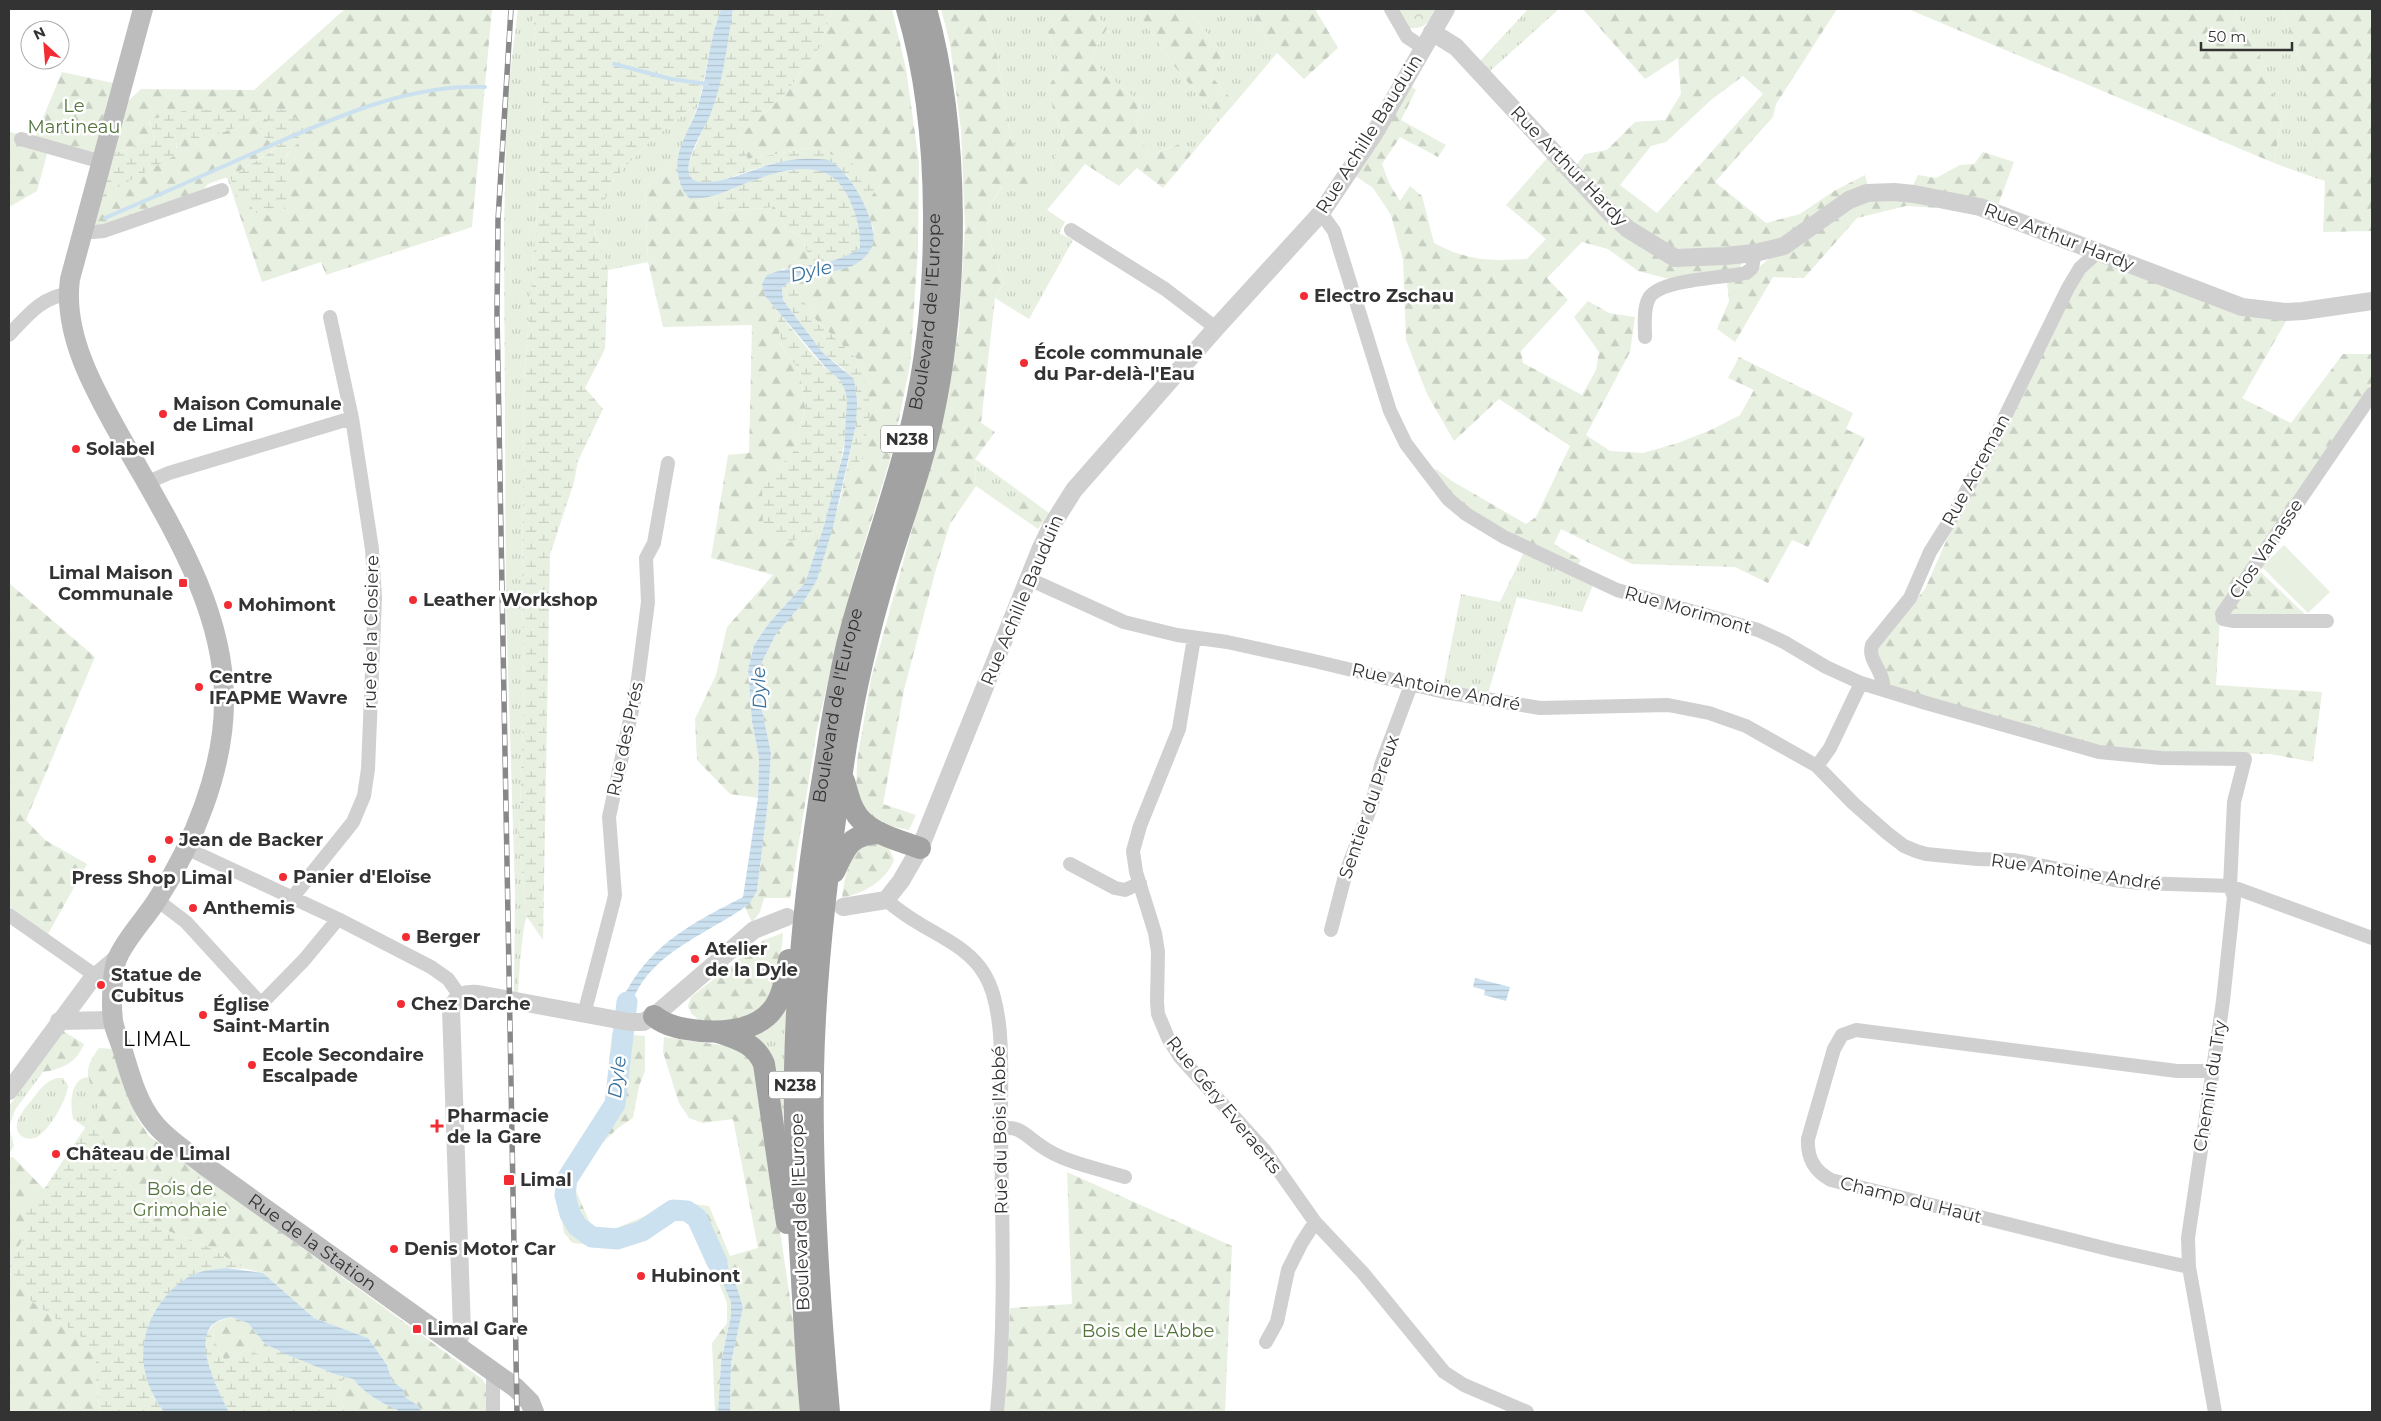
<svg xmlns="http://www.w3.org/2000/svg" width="2381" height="1421" viewBox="0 0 2381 1421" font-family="Montserrat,sans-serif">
<defs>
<pattern id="grass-tufts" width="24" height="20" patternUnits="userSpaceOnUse" patternTransform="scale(1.25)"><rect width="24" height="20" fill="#e8f0e1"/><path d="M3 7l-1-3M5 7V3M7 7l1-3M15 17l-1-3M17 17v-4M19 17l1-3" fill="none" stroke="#c7cec2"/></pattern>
<pattern id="forest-firs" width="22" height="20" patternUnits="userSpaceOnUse" patternTransform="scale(1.25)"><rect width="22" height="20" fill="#e8f0e1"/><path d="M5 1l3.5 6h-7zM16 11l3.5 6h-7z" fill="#c7cec2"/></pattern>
<pattern id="wetland-marsh" width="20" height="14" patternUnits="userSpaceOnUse" patternTransform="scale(1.25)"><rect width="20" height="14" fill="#e8f0e1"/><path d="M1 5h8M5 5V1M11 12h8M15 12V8" fill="none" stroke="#c7cec2"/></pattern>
<pattern id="park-crowns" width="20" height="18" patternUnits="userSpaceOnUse" patternTransform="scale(1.25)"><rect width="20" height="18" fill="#e8f0e1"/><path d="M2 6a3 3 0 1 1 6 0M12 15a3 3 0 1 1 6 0" fill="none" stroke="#c7cec2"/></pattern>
<pattern id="water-rules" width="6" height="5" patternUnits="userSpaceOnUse" patternTransform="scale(1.25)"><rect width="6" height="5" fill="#cce1f0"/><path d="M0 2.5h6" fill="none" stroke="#b0c2ce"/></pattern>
</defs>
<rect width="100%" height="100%" fill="#fff"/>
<!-- grass -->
<path fill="url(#grass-tufts)" d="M518 9H532L543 98 538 203 524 380 522 588 524 686 519 843 527 917C522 925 519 979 518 993L514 992 515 892 506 604 504 230 507 99Z
M985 9H1067L1048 32 1061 67 1047 89 1064 139 1051 166 1068 185 1047 210 1065 222 1059 233 1073 240 1029 319 995 298 1004 281 991 245 987 210 1020 161 1010 136 998 60Z
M1092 9H1135L1175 67 1220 120 1194 151 1178 144 1151 155 1137 135 1139 102 1090 60 1107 28Z
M1188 9H1246L1277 53 1235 103 1211 76 1224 55Z
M1528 9H1559L1490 71 1480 61Z
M2234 9H2283L2304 76V174L2274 163 2281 121 2266 69Z
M699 102 678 157 645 190 648 262 608 270 594 228 613 180 648 143Z
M975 459 1019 491 1009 509 976 486Z
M1524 552 1593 585 1582 612 1517 597 1488 693 1443 686 1461 594 1500 602Z
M789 998V1167L753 1040V1032Z
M37 1067 43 1072 15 1110 9 1127 14 1146 9 1154V1106Z
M87 1077 101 1102 86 1128 73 1119C70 1104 70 1080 87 1077Z
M57 1078H63L68 1086C67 1100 48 1133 35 1138 31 1139 27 1139 23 1137 8 1128 24 1109 31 1101 39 1091 45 1081 57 1078Z"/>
<!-- forest -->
<path fill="url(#forest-firs)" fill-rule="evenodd" d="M345 9H492L472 227 326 275 321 262 262 282 227 177 208 184 202 192 102 227 94 223 96 198 140 174 177 148 176 140 180 134 186 133 200 146 212 136 264 118 270 122 260 130 264 137 278 147 230 177 256 213 288 194 284 161 292 147 288 110 149 121 155 139 113 154 123 106 141 89 254 90Z
M832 9H892L906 69 919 162 918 250 910 365 892 453 855 574 835 650 817 729 790 898H764L760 912 752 923 745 907 750 903 757 891 768 802 771 753 761 705 762 662 776 634 801 604 817 580 840 500 862 457 859 361 815 319 790 281 807 276 874 230 864 204 880 186 810 148 748 159 737 138 784 95 820 47Z
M941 9H985L998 60 1010 136 1020 161 1038 175 1036 191 1002 187 987 210 991 245 1004 281 995 298 981 423 995 432 975 459 976 486 950 524 936 569 904 690 883 804 916 815 909 830 876 823 856 794 857 761 871 679 945 409 959 328 965 226 961 130 950 44Z
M1067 9H1092L1107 28 1090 60 1139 102 1137 135 1151 155 1179 144 1194 151 1163 188 1137 168 1119 186 1085 164 1068 185 1051 166 1064 139 1047 89 1061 67 1048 32Z
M1135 9H1188L1224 55 1211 76 1235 103 1220 120 1175 67Z
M1246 9H1315L1338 48 1304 79 1277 53Z
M1583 9H1837L1776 104 1773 117 1715 182 1766 223 1800 214 1834 191 1865 175 1869 190 1785 239 1757 248 1675 254 1632 227 1574 168 1585 154 1607 150 1635 122 1665 120 1681 94 1678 58 1645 79ZM1743 76 1763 94 1657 213 1620 185 1651 146 1666 142 1711 100Z
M1908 9H2234L2266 69 2281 121 2274 163Z
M2283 9H2372V231L2323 232 2325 181 2304 174V76Z
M62 72 113 83 93 155 50 143 37 191 11 206 9 204V132L35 137Z
M1408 83 1416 90 1401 120 1446 145 1438 157 1400 137 1382 164 1389 183 1400 201 1410 186 1422 196 1434 243C1468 261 1490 261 1527 259L1546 239 1506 205 1550 155 1673 261 1742 258 1740 270 1669 279 1638 271 1608 249 1582 242 1547 278 1568 300 1521 351 1523 363 1582 395 1596 370 1599 352 1574 317 1588 301 1609 313 1635 317 1630 352 1586 435 1610 451 1643 453 1678 443 1713 429 1740 415 1754 390 1728 378 1739 357 1853 413 1846 429 1865 438 1808 547 1792 540 1768 583 1735 567 1632 564 1561 529 1554 544 1581 560 1576 568 1477 518 1430 472 1436 469 1452 481 1526 524 1536 517 1570 446 1499 399 1454 441 1427 394 1406 340 1403 260 1391 215 1373 188 1354 175Z
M1983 152 2014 162 1998 205 1911 190 1918 175 1936 178 1960 165 1974 164Z
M678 157C678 173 677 187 690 199L711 197 725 211 775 207 787 230 803 237 811 266 782 269 765 296 776 309 782 347 800 371 805 407 795 450 763 486 785 544 823 529 805 583 769 623 754 645 748 670 752 722 759 757 758 798 730 794 697 760 695 719 716 675 727 627 773 575 711 558 728 455 749 453 752 325 663 327 648 262 645 190Z
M1867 195 1960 206 1958 212 1940 208 1906 206 1857 218 1804 278 1773 277 1735 342 1717 329 1729 301 1727 282 1747 278 1766 261Z
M2100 260 2289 316 2242 398 2291 423 2343 354H2371L2372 352V388L2252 564 2309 618 2220 617 2216 685 2322 692 2313 762 2270 754 2122 751 2074 743 1890 687 1876 647 1925 589 1959 512 2087 266Z
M1019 491 1049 513 1038 529 1009 509Z
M9 583 95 657 26 820 45 840 87 864 48 934 9 906Z
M869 841 889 848 894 860C885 882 864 893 842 898 845 876 849 853 869 841Z
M783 933 778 983 758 1018 702 1023 691 1013 688 1006 691 997 764 940Z
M63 1031 84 1044C76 1063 63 1069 43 1072L37 1068Z
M612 1033 645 1036V1071L639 1086 633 1118 618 1128 586 1159 574 1186 589 1221 598 1232 612 1230 678 1202 709 1206 730 1256 758 1248 733 1119 703 1123 689 1118 679 1103 663 1052 664 1037 733 1047 746 1055 756 1069 792 1312 801 1412H730L731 1363 743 1306 714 1236H702L731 1302V1315L721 1362 718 1412H715L712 1343 727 1323V1303L703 1243 686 1219 674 1218 610 1247 573 1243 564 1233 557 1195 562 1177 604 1111Z
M99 1048 114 1049 137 1118 149 1136 482 1379 486 1385 489 1412H422L417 1405 405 1397 403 1389 392 1381 387 1365 368 1338 314 1318 263 1273 246 1269 207 1246 155 1226 147 1217 148 1202C129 1185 101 1160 102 1133L89 1122 101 1102C86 1079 82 1071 99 1048Z
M13 1157 44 1189 29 1229 9 1263V1158Z
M1067 1172 1232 1246 1225 1412H1004L1010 1308 1072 1304Z
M9 1274 20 1277 26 1285 30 1300 84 1339 96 1356V1380L100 1412H9Z
M231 1317 248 1323 264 1343 279 1351C267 1358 259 1355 247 1350L225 1360C214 1346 211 1340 215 1323Z
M344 1379H353C364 1393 382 1403 398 1410V1412H346L337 1393Z"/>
<!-- wetland -->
<path fill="url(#wetland-marsh)" d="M532 9H721L716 22 699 102 648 143 613 180 594 228 608 270 605 349 585 388 603 409 578 461 574 482 550 555 543 940 527 917 519 843 524 686 522 588 524 380 538 203 543 98Z
M733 9H832L820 47 784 95 737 138 748 159 810 148 847 159 880 186 864 204 847 175 813 159 770 164 716 182 699 183 692 179 688 173 689 161 713 107Z
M235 108 288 110 301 124 307 138C272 158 291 164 288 195 287 200 285 205 284 210L271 216 256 213 249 203 239 201 230 177 277 148 264 137 260 129 270 122 264 118 212 136 200 146 186 133C174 136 177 146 176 155L102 196 113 154 155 139 149 120 183 111Z
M797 169C803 169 810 168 816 170 850 177 860 220 860 248L850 255 811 266 803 237 787 230 775 207 725 211 711 197 767 175Z
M790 281 815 319 859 361 871 409 862 457 840 500 856 425 845 370 823 353 783 300 782 288Z
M776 309C792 329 808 350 825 368 830 372 836 375 840 380 861 405 831 499 823 529L785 544 763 530 762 486 795 450 805 407 800 371 782 347Z
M89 1122 102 1133C101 1160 129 1185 148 1202L147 1217 155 1226 207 1246 246 1269 227 1268 147 1377 154 1398 164 1412H100L96 1380V1356L84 1339 30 1300 26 1285 20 1277 9 1274V1263L29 1229 24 1211 44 1189Z
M215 1323C211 1340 214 1346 225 1360L247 1350C259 1355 267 1358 279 1351L337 1375 353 1379H344L337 1393 346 1412H229C220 1394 199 1356 206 1336 207 1332 212 1327 215 1323Z"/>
<!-- park -->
<path fill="url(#park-crowns)" d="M1399 9H1436C1430 22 1424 30 1408 28Z"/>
<!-- pitch -->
<path fill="#e8f0e1" d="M2284 545 2330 592 2308 613 2262 567Z"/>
<!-- water -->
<path fill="url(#water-rules)" d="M721 9H733C727 45 723 86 708 120 702 132 683 163 690 176 700 194 755 168 772 164 785 161 799 158 813 159 817 159 824 159 828 160 849 168 878 222 873 243 873 247 868 253 866 256 844 280 804 266 782 288L783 300 823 353 854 379 857 400 856 425 833 527 817 580 802 604 776 634 762 662 761 705 771 753 768 802 757 891 750 903 745 907C702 937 642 956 629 1013L620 1012C620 1000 627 990 633 980 661 938 699 920 743 897L758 798 759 757 752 722 748 670 754 645 769 623 805 583 823 529 844 450 847 400 845 390 840 380 826 368 765 296 762 284 767 275C797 263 832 268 860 248 860 228 856 211 846 193 819 144 751 183 713 196 706 198 698 198 690 199 679 189 676 172 678 157 682 138 694 121 699 103 708 72 709 39 721 9Z
M1475 978 1510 987 1506 1001 1484 995 1485 990 1473 987Z
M702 1236H714L735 1282 743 1307 731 1363 730 1412H718L721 1362 731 1315V1302Z
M227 1268 263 1273 314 1318 368 1338 387 1365 392 1381 403 1389 405 1397 417 1405 422 1412H398V1410C381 1403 364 1393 353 1379L337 1375 283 1353 264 1343 248 1323 231 1317C226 1318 220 1320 216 1322 190 1339 219 1392 229 1412H164C136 1375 136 1332 166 1296 173 1287 186 1277 197 1273 206 1270 217 1269 227 1268Z"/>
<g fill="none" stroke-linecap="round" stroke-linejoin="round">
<!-- stream -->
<path stroke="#cce1f0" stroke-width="4" d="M614 64 671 79 707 84
M105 218C156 196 207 174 258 151 330 120 405 84 485 87"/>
<!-- river -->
<path stroke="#cce1f0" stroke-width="21" d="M627 1002 615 1104 567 1179 565 1195 570 1214 577 1226 592 1237 617 1239 642 1231 673 1210 687 1211 697 1218 717 1262"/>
<!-- minor -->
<path stroke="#d0d0d0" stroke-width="14" d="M1391 9 1407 37 1424 48
M21 139 102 162
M1321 213 1334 231 1390 411 1406 444 1448 499 1466 514 1504 537 1617 590 1758 630 1784 642 1826 667 1861 683 1926 703 2099 752 2161 758 2245 759 2234 802 2230 886 2234 897 2223 1001 2188 1238 2189 1267 2215 1412
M83 229 93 232 104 231 222 190
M1071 230 1165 289 1216 328
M9 335C27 316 41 297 68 294
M1645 337C1645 325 1643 309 1649 298 1660 279 1724 278 1746 273L1752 268 1755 253
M146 483 169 473 352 418
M1029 579 1124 622 1177 635 1227 642 1310 660 1444 692 1540 708 1668 705 1709 713 1746 726 1817 766 1853 803 1887 833 1904 846 1916 851 1926 854 1977 859 2014 860 2114 880 2140 883 2230 886 2372 938
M2327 621H2234L2223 619 2222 614 2372 394
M1194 638 1179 729 1140 826 1133 851 1136 872 1155 933 1158 952 1157 1002 1158 1014 1168 1038 1180 1057 1265 1151 1315 1222 1363 1273 1444 1372 1464 1385 1527 1412
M1883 689C1885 671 1867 661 1872 645L1910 598 1930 552 1955 512 1995 437 2068 288 2080 268 2099 251
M1817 766 1830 748 1861 683
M188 849 338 919 431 967 448 979 460 996
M1070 864 1115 888 1125 890 1140 883
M292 898 353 822 364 796 368 769 375 598 372 549 352 418 330 317
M157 900 186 922 261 1004 304 960 338 919
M886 900C897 909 908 917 920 924 943 938 971 950 985 975 1007 1012 1000 1085 1001 1128 1002 1222 1006 1318 997 1412
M9 915 96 976
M1331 930 1346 872 1372 804 1381 765 1411 685
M584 1014 613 904 615 895 609 817 637 687 648 602 646 558 654 543 668 463
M1001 1129C1019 1124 1027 1137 1041 1146 1065 1163 1097 1168 1125 1177
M2189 1267 2112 1250 1831 1180C1814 1171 1807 1158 1808 1139L1834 1049 1842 1035 1856 1030 2177 1071H2212
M1266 1342 1277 1322 1288 1270 1301 1244 1315 1222
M493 1412V1380L495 1373"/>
<!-- tertiary -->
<path stroke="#d0d0d0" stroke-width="18" d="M1432 32 1456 47 1610 213 1628 229 1675 258 1725 256 1755 253 1784 246 1849 200 1867 193 1894 192 1914 194 1980 207 2242 307 2285 312 2303 311 2372 301
M843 907 886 900 901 881 920 848 1040 550 1052 525 1074 490 1216 328 1321 213 1374 134 1446 9
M59 1021 113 1020
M9 1091 91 980 117 958
M457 1346 462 1331 451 1009C456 996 464 993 478 994L629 1022H643L654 1016 754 930 787 917"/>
<!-- secondary -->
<path stroke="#bdbdbd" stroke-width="20" id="s1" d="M143 9 70 279C62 338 99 398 127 448 171 526 225 610 224 702 224 769 193 845 157 900 145 919 127 937 118 957 112 968 111 1007 113 1020 114 1029 119 1039 122 1048 130 1074 137 1103 155 1124 168 1140 188 1152 204 1165L516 1388 530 1402 534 1412"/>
<!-- trunk -->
<g stroke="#a2a2a2" stroke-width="22">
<path d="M844 781C847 790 849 802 854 810 865 833 899 840 920 848"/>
<path d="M834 872C846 846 850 834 880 833"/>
<path d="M654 1016C667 1027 684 1029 701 1031 729 1033 764 1030 778 1001 785 988 786 974 789 960"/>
<path d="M718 1032C738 1039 755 1043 764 1064L787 1223"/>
<path id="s2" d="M811 1412C806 1362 804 1313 801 1263 797 1198 794 1134 795 1070 797 968 808 865 825 765 831 725 838 685 847 645 866 569 895 496 913 419 941 297 943 129 907 9"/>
<path d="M829 1412C819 1300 811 1182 813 1070 815 971 827 870 842 772 850 713 863 654 879 597 895 538 919 480 932 420 959 295 960 132 926 9"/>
</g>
<!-- rail casing -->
<g stroke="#888" stroke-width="5.5">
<path id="rail" d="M511 9 498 220 497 313 517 1412"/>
</g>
<!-- rail -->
<use href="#rail" stroke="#fff" stroke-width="4" stroke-dasharray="11" stroke-linecap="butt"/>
</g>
<!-- markers -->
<g fill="#f22c32" stroke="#fff" stroke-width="2">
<circle cx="1304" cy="296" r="5"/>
<circle cx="1024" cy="363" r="5"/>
<circle cx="163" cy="414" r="5"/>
<circle cx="76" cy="449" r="5"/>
<rect x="178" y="578" width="10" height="10" rx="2.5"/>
<circle cx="413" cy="600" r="5"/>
<circle cx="228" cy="605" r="5"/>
<circle cx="199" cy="687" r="5"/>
<circle cx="169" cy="840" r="5"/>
<circle cx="152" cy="859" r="5"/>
<circle cx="283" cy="877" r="5"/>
<circle cx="193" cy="908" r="5"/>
<circle cx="406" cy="937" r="5"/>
<circle cx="695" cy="959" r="5"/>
<circle cx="101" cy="985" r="5"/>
<circle cx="401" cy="1004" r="5"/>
<circle cx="203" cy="1015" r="5"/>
<circle cx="252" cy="1065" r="5"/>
<path d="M434.5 1118.5h5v5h5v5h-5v5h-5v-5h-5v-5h5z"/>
<circle cx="56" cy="1154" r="5"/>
<rect x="503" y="1174" width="12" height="12" rx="2.5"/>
<circle cx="394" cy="1249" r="5"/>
<circle cx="641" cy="1276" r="5"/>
<rect x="412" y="1324" width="10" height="10" rx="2.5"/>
</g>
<g text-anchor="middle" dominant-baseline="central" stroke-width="5" stroke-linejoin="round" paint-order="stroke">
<!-- shield labels -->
<g fill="#fff" stroke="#707070" stroke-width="1">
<rect x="881" y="425.5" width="52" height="27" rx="4"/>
<rect x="769" y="1071.5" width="52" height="27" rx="4"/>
</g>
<g font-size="16" font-weight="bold" fill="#333">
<text x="907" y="439">N238</text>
<text x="795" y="1085">N238</text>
</g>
<!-- park labels -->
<g font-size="18" fill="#53733b" stroke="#fff">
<text x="74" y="106">Le<tspan x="74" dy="21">Martineau</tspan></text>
<text x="180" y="1189">Bois de<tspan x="180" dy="21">Grimohaie</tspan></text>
<text x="1148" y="1331">Bois de L'Abbe</text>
</g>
<!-- street labels -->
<g font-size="18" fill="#333" stroke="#fff">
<text transform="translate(1369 134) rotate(-58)">Rue Achille Bauduin</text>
<text transform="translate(1569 166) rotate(46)">Rue Arthur Hardy</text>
<text transform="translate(2059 237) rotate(21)">Rue Arthur Hardy</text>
<text stroke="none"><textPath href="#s2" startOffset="1115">Boulevard de l'Europe</textPath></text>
<text transform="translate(1976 470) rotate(-62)">Rue Acreman</text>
<text transform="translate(2266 549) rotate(-56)">Clos Vanasse</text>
<text transform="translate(1022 600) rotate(-67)">Rue Achille Bauduin</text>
<text transform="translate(1688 610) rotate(16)">Rue Morimont</text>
<text transform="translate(371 632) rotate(-89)">rue de la Closiere</text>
<text transform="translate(1436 687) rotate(12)">Rue Antoine André</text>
<text stroke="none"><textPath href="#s2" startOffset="710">Boulevard de l'Europe</textPath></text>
<text transform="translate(625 739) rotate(-78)">Rue des Prés</text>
<text transform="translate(1369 807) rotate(-71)">Sentier du Preux</text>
<text transform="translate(2076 872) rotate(8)">Rue Antoine André</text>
<text transform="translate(2210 1086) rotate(-81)">Chemin du Try</text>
<text transform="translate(1224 1105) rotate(51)">Rue Géry Everaerts</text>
<text transform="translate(1000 1130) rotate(-91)">Rue du Bois l'Abbé</text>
<text transform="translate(1911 1200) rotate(14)">Champ du Haut</text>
<text transform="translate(800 1212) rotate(-92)">Boulevard de l'Europe</text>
<text stroke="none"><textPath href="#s1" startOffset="1391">Rue de la Station</textPath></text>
</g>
<!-- poi labels -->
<g font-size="18" font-weight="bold" fill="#333" stroke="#fff" text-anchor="start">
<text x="1314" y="296">Electro Zschau</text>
<text x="1034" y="353">École communale<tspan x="1034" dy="21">du Par-delà-l'Eau</tspan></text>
<text x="173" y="404">Maison Comunale<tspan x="173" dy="21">de Limal</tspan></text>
<text x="86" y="449">Solabel</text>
<text x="173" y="573" text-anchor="end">Limal Maison<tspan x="173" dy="21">Communale</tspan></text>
<text x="423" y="600">Leather Workshop</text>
<text x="238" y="605">Mohimont</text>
<text x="209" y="677">Centre<tspan x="209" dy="21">IFAPME Wavre</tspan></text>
<text x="179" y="840">Jean de Backer</text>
<text x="293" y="877">Panier d'Eloïse</text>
<text x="152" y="878" text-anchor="middle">Press Shop Limal</text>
<text x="203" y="908">Anthemis</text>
<text x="416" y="937">Berger</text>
<text x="705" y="949">Atelier<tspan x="705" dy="21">de la Dyle</tspan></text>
<text x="111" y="975">Statue de<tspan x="111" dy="21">Cubitus</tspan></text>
<text x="411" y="1004">Chez Darche</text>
<text x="213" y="1005">Église<tspan x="213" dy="21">Saint-Martin</tspan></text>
<text x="262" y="1055">Ecole Secondaire<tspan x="262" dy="21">Escalpade</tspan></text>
<text x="447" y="1116">Pharmacie<tspan x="447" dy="21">de la Gare</tspan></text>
<text x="66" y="1154">Château de Limal</text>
<text x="520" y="1180">Limal</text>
<text x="404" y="1249">Denis Motor Car</text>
<text x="651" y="1276">Hubinont</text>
<text x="427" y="1329">Limal Gare</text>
</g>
<!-- water labels -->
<g font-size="19" font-style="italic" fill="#39729d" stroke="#fff">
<text transform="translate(811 271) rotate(-13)">Dyle</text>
<text transform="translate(759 688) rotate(-92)">Dyle</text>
<text transform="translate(617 1077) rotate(-83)">Dyle</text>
</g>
<!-- quarter labels -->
<g font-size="20" letter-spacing="1" fill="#000" stroke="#fff">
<text x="157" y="1039">LIMAL</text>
</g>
</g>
<!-- border -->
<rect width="2381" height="1421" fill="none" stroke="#333333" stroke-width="20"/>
<!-- north arrow -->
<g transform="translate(45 45) rotate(334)"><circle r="24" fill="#ffffff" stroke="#adadad"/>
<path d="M0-4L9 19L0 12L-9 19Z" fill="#f22c32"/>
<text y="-8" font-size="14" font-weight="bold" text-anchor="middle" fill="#333333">N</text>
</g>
<!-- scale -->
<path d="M2201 42v8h91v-8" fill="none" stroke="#333333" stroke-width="2.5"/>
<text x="2208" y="42" font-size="15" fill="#333333" stroke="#ffffff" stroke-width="4" paint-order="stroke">50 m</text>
</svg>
